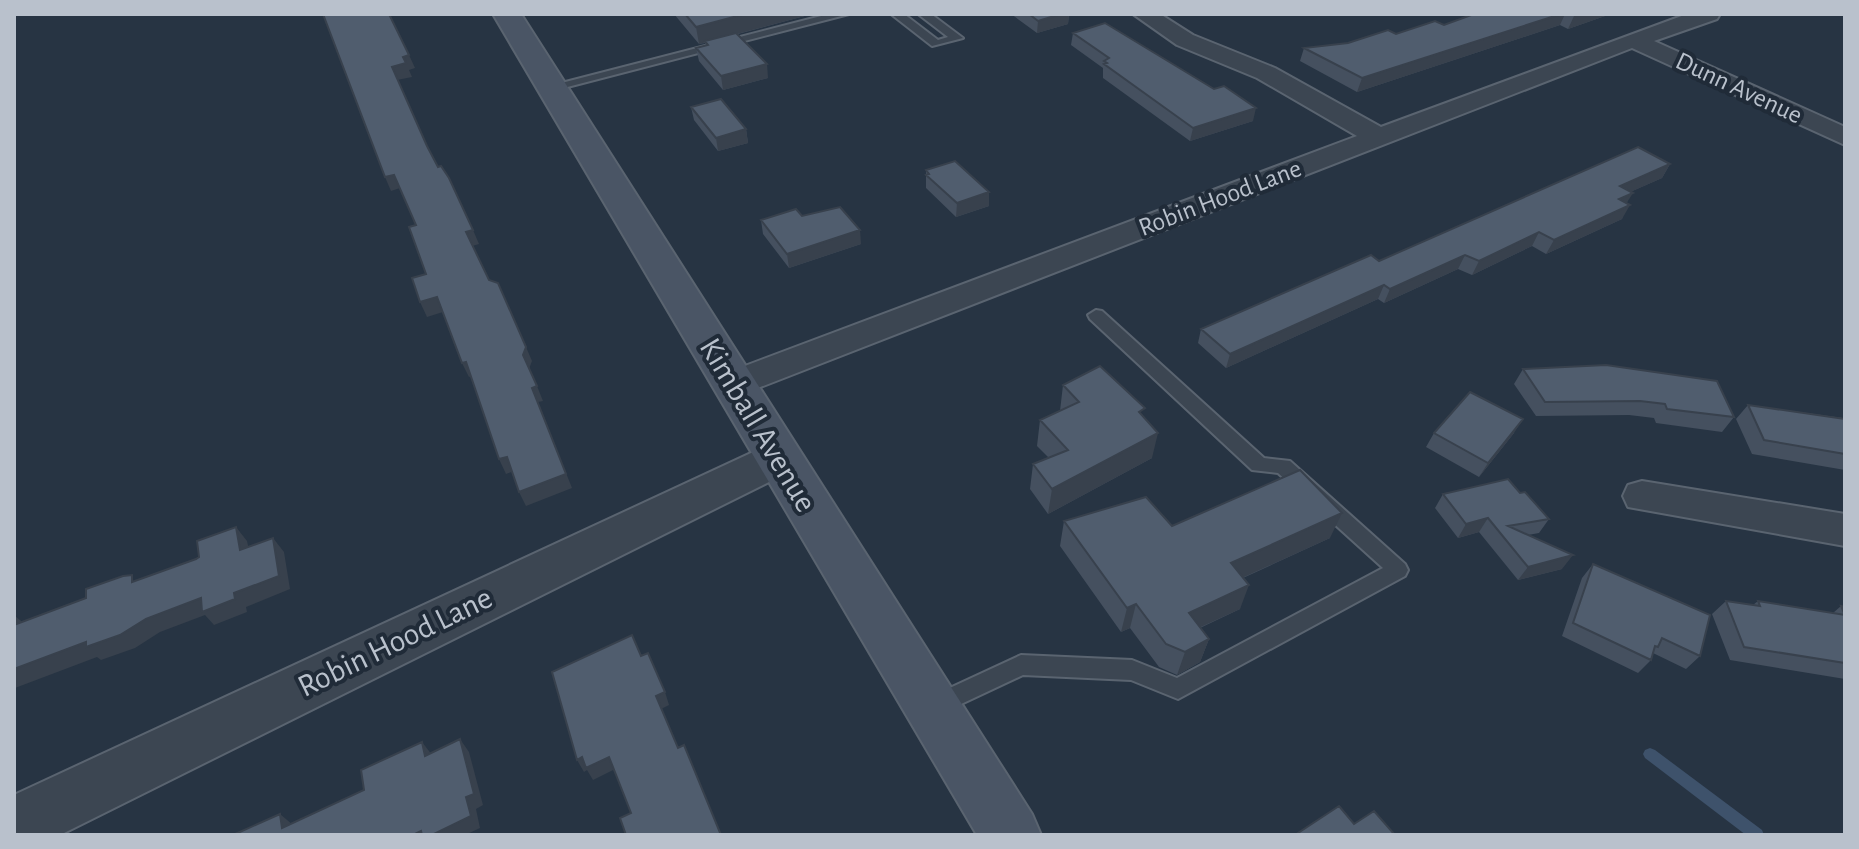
<svg xmlns="http://www.w3.org/2000/svg" width="1859" height="849" viewBox="0 0 1859 849" font-family="'Alegreya Sans',sans-serif">
<rect width="100%" height="100%" fill="#273443"/>
<g fill="none" stroke-linecap="round" stroke-linejoin="round">
<!-- stream -->
<path fill="#3e526b" fill-rule="evenodd" d="M1650 748 1655 750 1762 830 1764 835H1746L1645 758 1643 754 1645 750Z"/>
<!-- service casing -->
<g stroke="#5a6470" stroke-width="4">
<path id="service" d="M829 14H849L552 91 546 87Z
M891 14H904L938 40 948 37 918 14H931L963 38 932 46Z
M1096 310 1102 311 1264 458 1290 461 1405 564 1408 570 1405 576 1178 699 1131 680 1023 675 942 713 934 716 926 713 923 706 926 699 1021 655 1132 660 1177 678 1383 568 1278 473 1252 470 1090 319 1088 315Z"/>
</g>
<!-- minor casing -->
<g stroke="#5a6470" stroke-width="4">
<path id="minor" d="M1133 14H1160L1193 35 1275 68 1381 127 1687 14H1720L1717 19 1654 41 1845 127V145L1632 48 745 393 733 396 721 393 716 384 721 375 1357 136 1257 78 1177 45Z
M1642 481 1845 514V546L1628 507 1623 496 1628 485Z"/>
</g>
<!-- tertiary casing -->
<g stroke="#5a6470" stroke-width="4">
<path id="tertiary" d="M777 441 793 446 800 458 793 470 60 835H14V795Z"/>
</g>
<!-- secondary casing -->
<g stroke="#5a6470" stroke-width="4">
<path id="secondary" d="M493 14H521L1032 814 1041 835H977Z"/>
</g>
<!-- service -->
<use href="#service" fill="#3c4652" fill-rule="evenodd"/>
<!-- minor -->
<use href="#minor" fill="#3c4652" fill-rule="evenodd"/>
<!-- tertiary -->
<use href="#tertiary" fill="#3c4652" fill-rule="evenodd"/>
<!-- secondary -->
<use href="#secondary" fill="#4a5565" fill-rule="evenodd"/>
</g>
<!-- wall -->
<path fill="#45505f" d="M674 14H812L738 34 768 78 723 90 699 61 696 48 706 46 705 43 699 44Z
M1011 14H1069L1068 24 1037 33Z
M1474 14H1606L1605 16 1568 29 1560 25 1357 92 1300 61 1304 48 1348 43 1444 25Z
M1073 33 1253 121 1190 141 1103 78V68L1071 45Z
M691 107 746 129 748 143 718 151 694 120Z
M1670 164 1662 178 1630 192 1622 219 1546 254 1532 246 1472 275 1458 269 1384 303 1378 299 1226 368 1198 343 1201 329 1379 261Z
M926 170 989 206 956 217 926 188Z
M802 216 861 244 789 268 763 234 761 220Z
M1523 369 1734 417 1722 432 1656 423 1654 418 1629 415 1536 416 1514 384Z
M1063 385 1143 417 1152 458 1048 514 1030 489 1033 464 1049 458 1037 446 1040 420 1060 411Z
M1748 405 1843 418 1845 416V470L1752 454 1736 419Z
M1434 433H1514L1479 477 1426 447Z
M1520 493 1549 519 1539 533 1528 535 1562 569 1518 580 1479 532 1458 538 1435 508 1443 494Z
M1064 521 1172 526 1330 538 1243 578 1240 609 1200 628 1209 639 1200 662 1177 675 1159 667 1130 628 1121 632 1060 546Z
M1593 564 1700 656 1686 669 1653 653 1651 660 1638 673 1562 636 1582 578Z
M1726 601 1753 605 1758 601 1833 613 1841 606 1845 607V679L1730 660 1712 614Z"/>
<!-- shaded-wall -->
<path fill="#38414d" d="M745 14H812L699 44 696 27Z
M1061 14H1069L1068 24 1037 33 1038 21Z
M1561 14H1565L1560 25 1357 92 1362 78Z
M1580 14H1606L1605 16 1568 29 1574 16Z
M409 55 415 68 409 70 412 77 397 80 392 67 403 57Z
M767 64 768 78 723 90 721 76Z
M1256 108 1253 121 1190 141 1193 128Z
M746 129 748 143 718 151 716 138Z
M1670 164 1662 178 1612 200 1620 186Z
M394 175 400 188 391 191 385 177Z
M989 192V206L956 217 957 203Z
M1633 193 1624 207 1619 199Z
M1630 205 1622 219 1546 254 1554 240Z
M473 230 479 244 472 246 466 232Z
M860 230 861 244 789 268 787 254Z
M1539 232 1532 246 1472 275 1479 261Z
M1465 255 1458 269 1384 303 1390 289Z
M1384 285 1378 299 1226 368 1230 354Z
M437 297 443 312 427 317 420 302Z
M526 347 532 361 529 369 523 355Z
M466 362 472 376 469 377 462 363Z
M537 386 543 401 538 402 572 488 526 506 519 492 532 388Z
M1523 419 1514 433 1479 477 1488 463Z
M1158 433 1152 458 1048 514 1052 489Z
M507 457 514 471 506 474 499 459Z
M1342 513 1330 538 1222 587 1231 563Z
M1488 518 1479 532 1458 538 1466 524Z
M236 527 247 541 252 563 240 550Z
M273 538 284 552 290 589 246 607 247 612 214 625 205 615 160 632 135 648 101 660 97 657 15 688 14 696V669L201 598 234 593Z
M1573 555 1562 569 1518 580 1528 567Z
M1249 585 1240 609 1181 636 1189 613Z
M1136 604 1130 628 1121 632 1127 608Z
M15 616 31 629 14 625Z
M1209 639 1200 662 1177 675 1185 652Z
M665 692 669 705 661 709 656 696Z
M460 739 469 752 483 805 476 809 480 828 465 835H432L466 797Z
M422 742 432 755 425 756Z
M582 757H609L615 769 593 780 587 770 584 772 577 760Z
M280 814 293 825 282 828Z"/>
<!-- building -->
<path fill="#505d6e" stroke="#38414d" stroke-width="2" d="M323 14H389L409 55 403 57 406 63 392 67 427 146 438 167 441 166 449 178 473 230 466 232 489 280 498 283 526 347 523 355 537 386 532 388 566 474 519 492 507 457 499 459 466 362 462 363 437 297 420 302 412 278 426 274 409 227 416 225 394 175 385 177Z
M685 14H745L696 27Z
M1029 14H1061L1038 21Z
M1474 14H1561L1362 78 1304 48 1348 43 1388 30 1396 34 1435 21 1444 25Z
M1105 23 1214 89 1224 86 1256 108 1193 128 1104 64 1107 63 1104 61 1109 58 1073 33Z
M736 33 767 64 721 76 696 48 708 45 705 41Z
M721 99 746 129 716 138 691 107Z
M1638 147 1670 164 1620 186 1633 193 1619 199 1630 205 1554 240 1539 232 1479 261 1465 255 1390 289 1384 285 1230 354 1201 329 1371 255 1379 261Z
M955 161 989 192 957 203 926 175 929 174 926 170Z
M840 207 860 230 787 254 761 220 796 209 802 216Z
M1606 365 1717 381 1734 417 1667 409 1665 404 1640 401 1545 402 1523 369Z
M1100 366 1145 408 1139 412 1158 433 1052 489 1033 464 1068 450 1040 420 1079 402 1063 385Z
M1470 392 1523 419 1488 463 1434 433Z
M1748 405 1845 419V454L1764 440Z
M1300 470 1342 513 1231 563 1249 585 1189 613 1209 639 1185 652 1166 644 1136 604 1127 608 1064 521 1146 497 1172 526Z
M1508 479 1520 493 1525 492 1549 519 1508 526 1573 555 1528 567 1488 518 1466 524 1443 494Z
M236 527 240 550 273 538 279 576 234 593 235 599 202 612 201 598 146 619 120 635 86 647V642L14 669V617L15 616 14 625 86 598V589L123 576 132 575V582L196 559 199 557 197 541Z
M1593 564 1710 615 1700 656 1662 638 1658 647 1655 646 1651 660 1573 623Z
M1726 601 1760 606 1758 601 1845 615 1841 606 1845 607V663L1744 647Z
M632 635 641 656 648 653 665 692 656 696 678 748 684 745 721 835H626L620 818 631 813 609 757 586 768 582 757 577 760 552 672Z
M460 739 474 794 466 797 471 816 432 835H422L421 831 413 835H233L280 814 282 828 364 790 361 770 422 742 425 756Z
M1339 806 1354 824 1374 811 1395 835H1295Z"/>
<g text-anchor="middle" dominant-baseline="central" stroke-width="8" stroke-linejoin="round" paint-order="stroke">
<!-- far-street labels -->
<g font-size="26" fill="#b9c1cc" stroke="#202b38">
<text transform="translate(1739 88) rotate(25)">Dunn Avenue</text>
<text transform="translate(1220 198) rotate(-21)">Robin Hood Lane</text>
</g>
<!-- street labels -->
<g font-size="32" fill="#b9c1cc" stroke="#202b38">
<text transform="translate(758 425) rotate(59)">Kimball Avenue</text>
<text transform="translate(395 642) rotate(-26)">Robin Hood Lane</text>
</g>
</g>
<!-- border -->
<rect width="1859" height="849" fill="none" stroke="#b9c1cc" stroke-width="32"/>
</svg>
